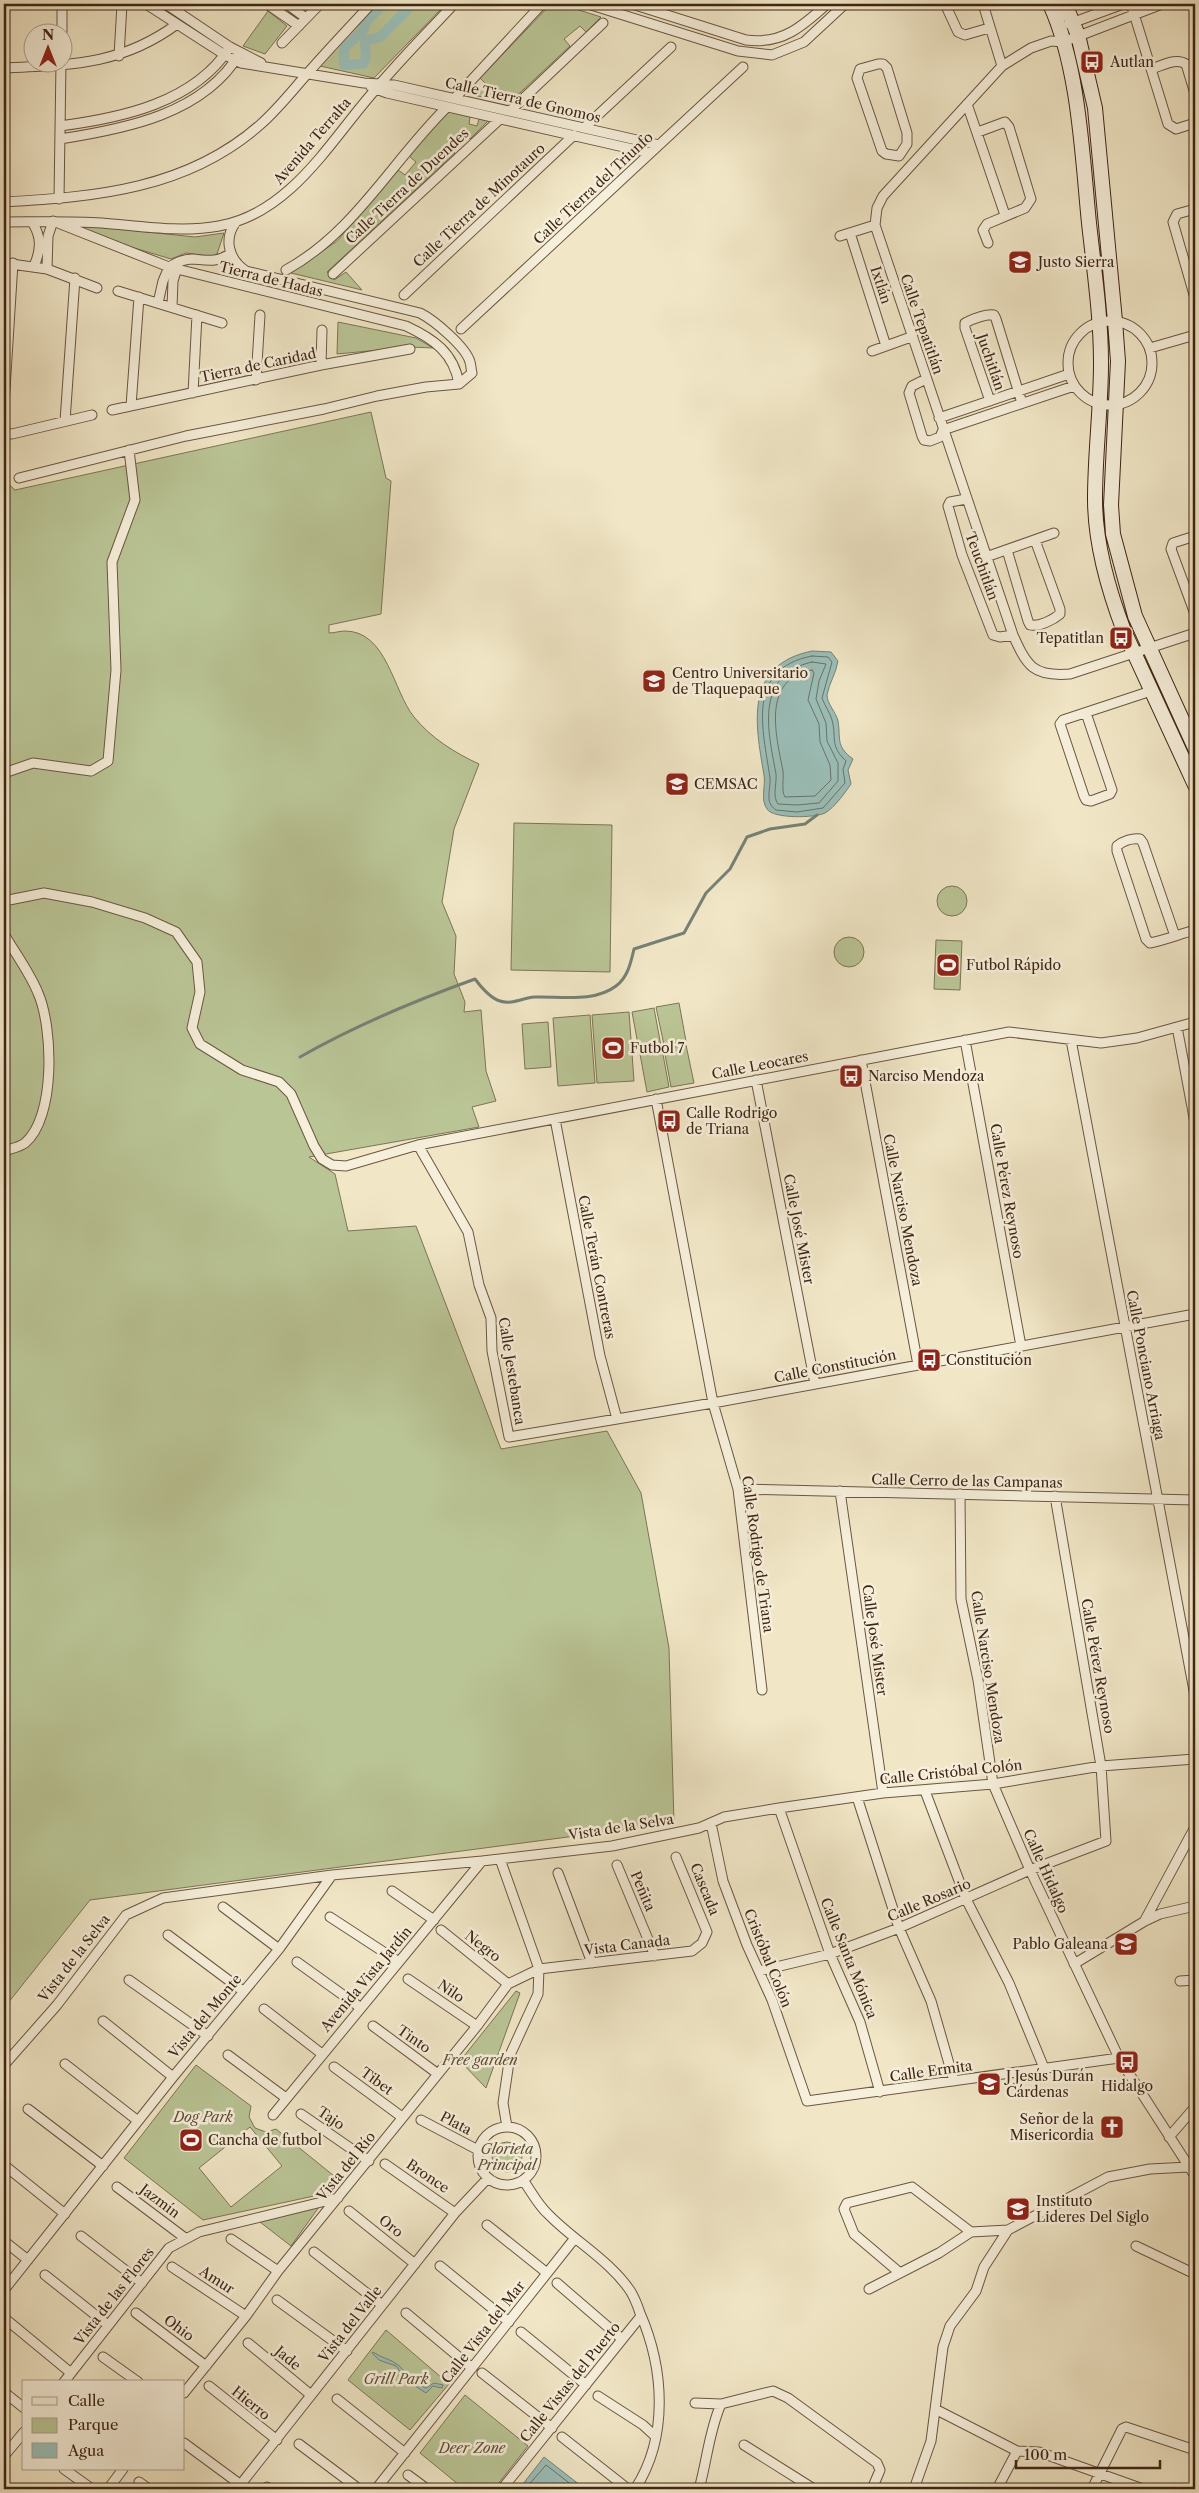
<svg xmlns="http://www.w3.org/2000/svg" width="1199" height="2493" viewBox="0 0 1199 2493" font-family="'Libre Caslon Text',serif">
<rect width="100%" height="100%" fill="#f1e7c7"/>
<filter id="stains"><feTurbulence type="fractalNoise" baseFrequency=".004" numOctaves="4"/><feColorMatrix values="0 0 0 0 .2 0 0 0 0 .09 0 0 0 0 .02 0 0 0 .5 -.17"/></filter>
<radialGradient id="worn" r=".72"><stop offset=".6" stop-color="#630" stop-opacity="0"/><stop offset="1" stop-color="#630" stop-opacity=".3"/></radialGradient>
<!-- green -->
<path fill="#bac596" stroke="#7c7555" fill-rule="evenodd" d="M378 4H446L374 78 320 66Z
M551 4H560L601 17 586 32 580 26 564 39 570 46 509 103 465 93 469 89 475 94 486 84 480 78Z
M268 11 287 26 265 54 243 46Z
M447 111 470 117 469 124 477 126 479 119 488 121 470 139 464 133 449 147 455 153 327 272 334 280 346 272 362 290 291 273 337 241 398 170 405 175 416 162 409 156Z
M71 224 195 237 224 233 216 257 186 253 171 259 71 229Z
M338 322 416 338 433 348 411 347 337 354Z
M371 412 386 478 391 481 381 614 329 625V633C334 633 340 631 345 631 387 631 393 691 414 717 431 738 455 753 479 764L454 829 442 902 456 936 454 974 465 1002 464 1012 481 1010 486 1071 496 1101 472 1107 479 1127 309 1157 335 1174 348 1231 416 1226 501 1449 607 1431 641 1493 669 1648 674 1823 90 1900 4 2008V480L15 490Z
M514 823 612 825 610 972 511 970Z
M937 901a15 15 0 1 1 30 0a15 15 0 1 1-30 0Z
M834 952a15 15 0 1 1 30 0a15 15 0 1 1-30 0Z
M936 940 962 941 960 990 934 989Z
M679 1003 686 1041 664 1045 656 1007Z
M654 1008 661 1046 639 1050 632 1012Z
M629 1012 634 1081 597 1083 592 1015Z
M590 1015 595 1083 558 1086 553 1018Z
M548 1022 551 1067 525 1069 522 1024Z
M686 1045 694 1083 671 1087 664 1049Z
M662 1049 669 1087 647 1092 640 1054Z
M516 1991 520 1993 486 2088 460 2061Z
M196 2065 251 2106 249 2117 255 2128 266 2132 276 2129 339 2180 328 2193 203 2220 124 2158ZM250 2127 282 2166 231 2207 199 2168Z
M492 2157a15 15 0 1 1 30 0a15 15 0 1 1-30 0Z
M319 2207 291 2246 260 2222Z
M386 2330 449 2384 410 2430 348 2380Z
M465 2395 528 2446 494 2489H464L420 2453Z"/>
<!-- water -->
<path fill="#9bbfb9" stroke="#768177" d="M812 651 831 652 838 661C836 674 829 683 827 695 827 704 836 712 838 721 841 738 835 746 853 759L848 770 851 784C844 794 835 807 825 813 815 818 773 819 767 809 760 799 766 786 764 775 755 723 744 665 812 651Z
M373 2352C381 2358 391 2359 398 2365 410 2375 410 2382 426 2388L434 2383 443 2385 442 2388 433 2386 426 2393 406 2380 396 2366 379 2360 372 2353Z
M544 2457 585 2489H519Z"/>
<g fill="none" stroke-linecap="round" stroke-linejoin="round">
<!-- shore -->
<path stroke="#6d7266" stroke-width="1" d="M812 656 828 657 832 662 822 698C825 706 830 713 832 720 837 738 829 745 846 761L843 769 845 783 823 808 797 812 776 810C764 802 771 790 770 778 763 729 745 669 812 656Z
M812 662 826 664 819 681 816 699 826 723 827 741 838 763V781L819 803 797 805 778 804C772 796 777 784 776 774 768 731 754 675 812 662Z
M812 670 814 673 808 700 819 724 820 742 830 765 831 780 815 796 785 797C781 791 784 778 783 771 776 735 761 679 812 670Z
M525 2489 546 2465 577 2489"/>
<!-- stream -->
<path stroke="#768177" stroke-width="3" d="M300 1057C356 1025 414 1001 475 979 481 987 490 998 500 1001 511 1005 523 998 534 997 560 996 594 1003 616 986 628 977 631 962 634 949L684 933 706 893 730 869 747 837 770 829 805 824 817 815"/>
<!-- canal -->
<path stroke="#9bbfb9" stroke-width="10" d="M384 4 367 20 363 31 344 48V65L363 64 366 57 365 41 380 37 413 4"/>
<!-- street casing -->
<g stroke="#6c5641" stroke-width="11">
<path id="street" d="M146 4 225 55 241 63 364 83 394 85 659 145
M166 4 230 47 261 63
M267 4 299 26
M287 4 306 18
M588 4 738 51 772 55 804 42 845 4
M632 4 746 40C782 45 803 26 827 4
M945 4 958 32 965 35 989 28
M983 4 1002 66
M1131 4 1168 124 1176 129 1195 123
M1162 4 1063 42 1051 41 1031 48 1002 66 883 196 877 208 875 225 1013 635C1027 666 1033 677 1070 674L1195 633
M1069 24 1123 4
M62 32V4
M282 43 320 4
M119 56 122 4
M878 64H883L887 68 907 133V144L899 156 886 154 882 151 857 78 860 69Z
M4 68C70 65 122 65 177 24
M1151 69C1162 66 1176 57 1186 64L1195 94
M371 87 387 93 650 153
M455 98 542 4
M967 104 1005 215
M510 111 603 23
M60 126C121 118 194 103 230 47
M584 128 671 47
M978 132 1005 122 1009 127 1031 199 1025 208 987 224 983 230 988 243
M60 139C125 129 204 114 240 53
M59 199 61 62
M4 202C96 197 188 189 261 124 278 109 292 91 307 74 328 50 350 27 371 4
M1195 209 1177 214 1173 222 1195 298
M4 222C37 222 69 221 102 223 140 226 181 233 219 226 291 213 330 141 375 90 400 60 428 32 454 4
M32 222C42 237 41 250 34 266
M58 223 169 267 406 326C434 339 454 353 459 384
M850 233 886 346
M840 236 875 225
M4 263 47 269 97 288
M47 269 48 236 53 221
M286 270C355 232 392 161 447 107
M333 274 500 119
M118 291 222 323
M404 295 574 135
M158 303 163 281 169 267C176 263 183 259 192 259 207 260 216 263 230 254
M172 307 173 281 178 265
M1068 363a42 42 0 1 1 84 0a42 42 0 1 1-84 0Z
M461 329 743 67
M1150 348 1195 335
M872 351 911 337
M321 365 322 330
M926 379 912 386 909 393 922 436 924 440 930 441 940 437 943 430 1074 386
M256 380 260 315
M193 393 197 315
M990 401 965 328V323C973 319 985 314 994 315L996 319 1022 403
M4 405 13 263
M131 406 139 297
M112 410 321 365 410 349
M939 418 1069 374
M65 421 75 278
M4 431V433L12 434 92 415
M19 478 186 436 324 409 377 396 426 387 459 384 472 373C471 370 471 365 470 362 466 347 434 320 420 313L246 271C229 260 223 239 236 222
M966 499 950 502 948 506 962 555 993 635 1000 637 1013 635
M1195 536 1173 543 1171 549 1195 614
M1007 550 1028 621 1030 625C1039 627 1053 620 1060 614V609L1035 540
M986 557 1054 533
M1086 713 1112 790 1110 794 1091 801 1086 800 1084 796 1060 724 1063 720 1151 691
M4 773 33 763 91 771 108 761 116 670 112 562 135 500 129 450
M4 901 44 893 92 902 145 918 176 932 197 962 200 992 192 1028 200 1044 242 1070 279 1082 291 1094 314 1146 322 1159 332 1165 346 1166 418 1145 1009 1032 1101 1043 1137 1038 1195 1022
M4 934C15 953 30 973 38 993 53 1027 56 1117 25 1143 20 1147 10 1149 4 1151
M1175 936 1143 843 1140 839C1132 838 1123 841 1117 846V851L1146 939 1150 943C1165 940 1180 934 1195 930
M1177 1027 1195 1123
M965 1040 1021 1346
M1071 1040 1195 1696
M861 1060 918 1365
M756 1080 815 1384
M656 1099 713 1403 738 1489 762 1690
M555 1119 600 1356 617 1419
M418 1145 468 1232 479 1285 491 1318 492 1351 509 1437 713 1403 1195 1314
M738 1489 1195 1500
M840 1491 883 1793
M960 1494 961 1599 978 1680 993 1784 1030 1870 1119 2058 1195 2176
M925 1791 966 1899 1009 1983 1044 2068
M857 1797 899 1928 931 2001 954 2081
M779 1808 830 1954 860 2022 880 2092
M711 1823 723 1881 747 1945 772 2000 807 2101 1119 2058
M500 1859 539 1969 538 1994 510 2055 503 2103 507 2127
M617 1865 655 1956
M558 1873 592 1963
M392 1891 434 1920
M223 1907 279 1949
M330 1917 399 1962
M1145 1920 1195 1827
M441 1930 508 1984
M168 1935 243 1991
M297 1962 361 2008
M1074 1964 1145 1921 1160 1914 1195 1906
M759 1971 830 1954 899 1928 1030 1870 1106 1841 1101 1766 1055 1496
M408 1979 477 2026
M129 1980 208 2036
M1180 1981 1195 1980
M264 2009 322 2054
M103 2021 173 2077
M373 2026 438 2074
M228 2055 286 2098
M65 2064 138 2121
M4 2065 57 2005 126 1915 163 1898 332 1875
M334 2067 402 2117
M28 2109 103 2166
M301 2114 369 2161
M273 2115 482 1861
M421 2120 478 2150
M478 2156a29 29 0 1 1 58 0a29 29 0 1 1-58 0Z
M1169 2137 1195 2107
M385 2164 455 2213
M4 2165 65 2214
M523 2180C531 2191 538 2205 548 2214 574 2241 611 2261 631 2292 635 2299 638 2307 640 2313 664 2368 669 2437 635 2489
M117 2187 185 2238
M349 2211 415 2264
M487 2225 547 2273
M81 2236 142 2283
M231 2239 278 2271
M4 2241 28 2260
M1136 2246 1195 2274
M314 2252 382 2305
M440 2266 509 2322
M172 2267 246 2316
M900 2273 854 2234 844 2209 847 2203 912 2187 971 2232
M45 2275 108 2325
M557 2283 622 2339
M869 2289 939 2253 971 2232 1008 2230
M4 2290 173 2077 279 1949 332 1875 482 1861 612 1846 699 1828 724 1817 779 1808 883 1793 993 1784 1101 1766 1195 1759
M277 2300 347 2351
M136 2313 206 2366
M406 2313 472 2368
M8 2321 71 2373
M521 2332 586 2385
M248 2343 311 2395
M103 2357 138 2382
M482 2373 552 2428
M64 2382 169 2248 199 2232 338 2198
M209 2386 277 2440
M4 2392 24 2408
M184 2393 246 2316 278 2271 477 2026 508 1984 539 1969 692 1951 702 1943 707 1932 676 1857
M598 2396 643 2425 656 2437
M337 2399 405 2453
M695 2403 721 2404
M935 2409 1017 2451 1039 2452 1143 2489
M562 2437 628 2489
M184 2443 241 2485
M299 2444 359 2489
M744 2445 814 2489
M4 2456 24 2432
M64 2469 92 2489
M408 2475 427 2489
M139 2482 149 2489
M267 2487 269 2489
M108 2489 123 2469
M237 2489 455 2213 488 2178
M376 2489 575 2238
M502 2489 641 2316
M699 2489C707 2461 709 2431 721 2404L773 2391 788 2398 877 2463 880 2470 872 2489
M914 2489 931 2441 943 2347 950 2326 976 2291 984 2267 1008 2230 1108 2177 1150 2169 1189 2167
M997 2489 1017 2451
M1092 2489 1122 2429 1126 2427 1195 2450"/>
</g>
<!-- secondary casing -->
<g stroke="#3f2514" stroke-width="16">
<path id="secondary" d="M1050 4C1079 68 1082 153 1089 223 1094 269 1101 316 1101 363 1101 408 1095 453 1095 499 1095 544 1108 589 1124 631L1195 785
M1065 4 1078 35 1095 108 1115 321 1118 361 1111 505 1113 534 1135 616 1195 748"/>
</g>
<!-- street -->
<use href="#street" stroke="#f6efdb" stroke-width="9"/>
<!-- secondary -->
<use href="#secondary" stroke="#f6efdb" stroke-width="14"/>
</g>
<!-- icons -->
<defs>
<g id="bus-square" transform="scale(1.25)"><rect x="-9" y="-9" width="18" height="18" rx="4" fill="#8f2418" stroke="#f6efdb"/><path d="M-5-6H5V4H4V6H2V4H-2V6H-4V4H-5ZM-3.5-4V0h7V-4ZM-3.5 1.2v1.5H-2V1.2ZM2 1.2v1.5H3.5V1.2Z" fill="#fff"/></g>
<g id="school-square" transform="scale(1.25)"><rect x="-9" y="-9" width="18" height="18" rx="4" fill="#8f2418" stroke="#f6efdb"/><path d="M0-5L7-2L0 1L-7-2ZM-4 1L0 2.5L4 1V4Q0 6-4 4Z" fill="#fff"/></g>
<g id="university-square" transform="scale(1.25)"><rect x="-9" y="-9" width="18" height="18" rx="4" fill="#8f2418" stroke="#f6efdb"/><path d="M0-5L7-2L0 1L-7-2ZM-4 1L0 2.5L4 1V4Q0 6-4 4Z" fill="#fff"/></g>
<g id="stadium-square" transform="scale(1.25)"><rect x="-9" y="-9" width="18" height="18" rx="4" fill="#8f2418" stroke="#f6efdb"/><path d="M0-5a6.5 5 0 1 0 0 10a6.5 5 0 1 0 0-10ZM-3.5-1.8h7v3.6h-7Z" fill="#fff"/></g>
<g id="church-square" transform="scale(1.25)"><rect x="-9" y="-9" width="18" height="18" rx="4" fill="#8f2418" stroke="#f6efdb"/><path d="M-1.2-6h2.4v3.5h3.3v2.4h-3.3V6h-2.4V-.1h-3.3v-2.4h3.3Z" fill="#fff"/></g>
</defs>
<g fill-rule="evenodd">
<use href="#bus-square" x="1092" y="62"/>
<use href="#school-square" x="1020" y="262"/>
<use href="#bus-square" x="1121" y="638"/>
<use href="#university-square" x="654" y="681"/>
<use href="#university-square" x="677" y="784"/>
<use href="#stadium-square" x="948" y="965"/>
<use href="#stadium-square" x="613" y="1048"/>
<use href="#bus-square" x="851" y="1076"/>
<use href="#bus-square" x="669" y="1121"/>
<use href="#bus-square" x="929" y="1360"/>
<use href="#school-square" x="1126" y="1944"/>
<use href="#bus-square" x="1127" y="2062"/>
<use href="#school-square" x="989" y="2084"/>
<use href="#church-square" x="1112" y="2127"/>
<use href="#stadium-square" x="191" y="2140"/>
<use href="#university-square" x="1018" y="2209"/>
</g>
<g text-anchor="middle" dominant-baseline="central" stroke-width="5" stroke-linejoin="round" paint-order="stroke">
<!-- poi labels -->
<g font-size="14" fill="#3f2514" stroke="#f6efdb" text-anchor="start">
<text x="1110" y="62">Autlan</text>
<text x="1038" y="262">Justo Sierra</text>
<text x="1104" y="638" text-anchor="end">Tepatitlan</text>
<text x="672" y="673">Centro Universitario<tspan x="672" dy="16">de Tlaquepaque</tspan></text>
<text x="694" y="784">CEMSAC</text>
<text x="966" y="965">Futbol Rápido</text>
<text x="630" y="1048">Futbol 7</text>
<text x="868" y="1076">Narciso Mendoza</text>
<text x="686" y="1113">Calle Rodrigo<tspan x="686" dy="16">de Triana</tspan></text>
<text x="946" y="1360">Constitución</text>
<text x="1108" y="1944" text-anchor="end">Pablo Galeana</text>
<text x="1006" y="2076">J Jesús Durán<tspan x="1006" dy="16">Cárdenas</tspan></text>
<text x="1127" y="2086" text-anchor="middle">Hidalgo</text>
<text x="1094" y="2119" text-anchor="end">Señor de la<tspan x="1094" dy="16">Misericordia</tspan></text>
<text x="208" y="2140">Cancha de futbol</text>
<text x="1036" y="2201">Instituto<tspan x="1036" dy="16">Lideres Del Siglo</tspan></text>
</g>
<!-- street labels -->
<g font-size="14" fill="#3f2514" stroke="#f6efdb">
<text transform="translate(523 100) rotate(13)">Calle Tierra de Gnomos</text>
<text transform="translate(312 141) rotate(-49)">Avenida Terralta</text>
<text transform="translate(407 186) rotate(-43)">Calle Tierra de Duendes</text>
<text transform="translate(593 188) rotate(-43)">Calle Tierra del Triunfo</text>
<text transform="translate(479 205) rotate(-43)">Calle Tierra de Minotauro</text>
<text transform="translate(271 279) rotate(14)">Tierra de Hadas</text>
<text transform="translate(881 285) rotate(72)">Ixtlán</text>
<text transform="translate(922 324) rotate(71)">Calle Tepatitlán</text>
<text transform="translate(991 362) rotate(71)">Juchitlán</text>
<text transform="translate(258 365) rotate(-12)">Tierra de Caridad</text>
<text transform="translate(982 566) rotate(70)">Teuchitlán</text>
<text transform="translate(760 1065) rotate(-11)">Calle Leocares</text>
<text transform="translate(1007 1191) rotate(80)">Calle Pérez Reynoso</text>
<text transform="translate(903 1210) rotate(79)">Calle Narciso Mendoza</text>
<text transform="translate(799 1229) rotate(79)">Calle José Mister</text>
<text transform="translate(597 1267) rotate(79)">Calle Terán Contreras</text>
<text transform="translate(1146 1365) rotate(79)">Calle Ponciano Arriaga</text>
<text transform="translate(835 1366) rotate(-11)">Calle Constitución</text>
<text transform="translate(512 1371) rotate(81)">Calle Jestebanca</text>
<text transform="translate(967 1481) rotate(1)">Calle Cerro de las Campanas</text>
<text transform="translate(758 1554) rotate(82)">Calle Rodrigo de Triana</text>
<text transform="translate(875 1640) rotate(82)">Calle José Mister</text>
<text transform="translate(1098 1666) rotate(80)">Calle Pérez Reynoso</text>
<text transform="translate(988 1667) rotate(81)">Calle Narciso Mendoza</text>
<text transform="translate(951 1772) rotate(-6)">Calle Cristóbal Colón</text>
<text transform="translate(621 1827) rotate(-9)">Vista de la Selva</text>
<text transform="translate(1046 1871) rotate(66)">Calle Hidalgo</text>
<text transform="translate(705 1889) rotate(68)">Cascada</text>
<text transform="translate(643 1891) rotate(67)">Peñita</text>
<text transform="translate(929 1900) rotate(-23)">Calle Rosario</text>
<text transform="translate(627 1945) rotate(-7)">Vista Canada</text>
<text transform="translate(483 1946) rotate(38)">Negro</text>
<text transform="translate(74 1958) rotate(-52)">Vista de la Selva</text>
<text transform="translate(768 1958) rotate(68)">Cristóbal Colón</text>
<text transform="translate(849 1958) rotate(68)">Calle Santa Mónica</text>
<text transform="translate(366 1979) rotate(-50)">Avenida Vista Jardín</text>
<text transform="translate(451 1991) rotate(34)">Nilo</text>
<text transform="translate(205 2016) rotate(-50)">Vista del Monte</text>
<text transform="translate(414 2039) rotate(35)">Tinto</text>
<text transform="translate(931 2071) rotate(-8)">Calle Ermita</text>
<text transform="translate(377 2081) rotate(36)">Tibet</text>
<text transform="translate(331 2118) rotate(34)">Tajo</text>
<text transform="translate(456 2123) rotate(28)">Plata</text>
<text transform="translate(346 2166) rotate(-51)">Vista del Río</text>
<text transform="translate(428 2176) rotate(34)">Bronce</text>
<text transform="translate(160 2201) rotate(37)">Jazmín</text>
<text transform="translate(391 2226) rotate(38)">Oro</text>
<text transform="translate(217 2280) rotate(33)">Amur</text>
<text transform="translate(114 2296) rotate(-52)">Vista de las Flores</text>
<text transform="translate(350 2324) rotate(-52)">Vista del Valle</text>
<text transform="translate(179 2328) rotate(36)">Ohio</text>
<text transform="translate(483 2332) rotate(-52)">Calle Vista del Mar</text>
<text transform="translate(288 2358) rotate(40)">Jade</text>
<text transform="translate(570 2382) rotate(-51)">Calle Vistas del Puerto</text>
<text transform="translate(251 2403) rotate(39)">Hierro</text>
</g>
<!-- park labels -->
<g font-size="14" font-style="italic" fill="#5e4d34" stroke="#f6efdb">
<text x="480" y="2060">Free garden</text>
<text x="203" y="2117">Dog Park</text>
<text x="507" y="2149">Glorieta<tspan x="507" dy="16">Principal</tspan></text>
<text x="396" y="2379">Grill Park</text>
<text x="472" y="2448">Deer Zone</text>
</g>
</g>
<!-- margin -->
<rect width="1199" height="2493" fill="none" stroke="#f1e7c7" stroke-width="20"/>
<rect x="5" y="5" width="1189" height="2483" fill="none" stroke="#3f2514" stroke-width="2.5"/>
<rect x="10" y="10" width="1179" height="2473" fill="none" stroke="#3f2514"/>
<!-- legend -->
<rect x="22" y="2380" width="162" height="90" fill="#f6efdb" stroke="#ad9e8b"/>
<rect x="32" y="2397" width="25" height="8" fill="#f6efdb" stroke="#ad9e8b"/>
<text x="68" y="2406" font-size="15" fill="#3f2514">Calle</text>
<rect x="32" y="2418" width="25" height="15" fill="#bac596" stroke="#ad9e8b"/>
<text x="68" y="2430" font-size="15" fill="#3f2514">Parque</text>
<rect x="32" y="2443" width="25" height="15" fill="#9bbfb9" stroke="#ad9e8b"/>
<text x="68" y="2456" font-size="15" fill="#3f2514">Agua</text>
<!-- north arrow -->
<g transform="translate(48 48)"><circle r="24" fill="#f6efdb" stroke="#ad9e8b"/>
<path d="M0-4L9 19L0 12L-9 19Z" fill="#8f2418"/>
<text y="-8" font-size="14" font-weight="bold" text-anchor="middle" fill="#3f2514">N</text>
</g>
<!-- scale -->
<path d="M1016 2460v8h144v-8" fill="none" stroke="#3f2514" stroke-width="2.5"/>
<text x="1024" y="2460" font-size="15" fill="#3f2514" stroke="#f6efdb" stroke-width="4" paint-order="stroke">100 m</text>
<rect width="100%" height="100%" filter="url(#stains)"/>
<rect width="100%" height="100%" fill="url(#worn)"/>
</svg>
